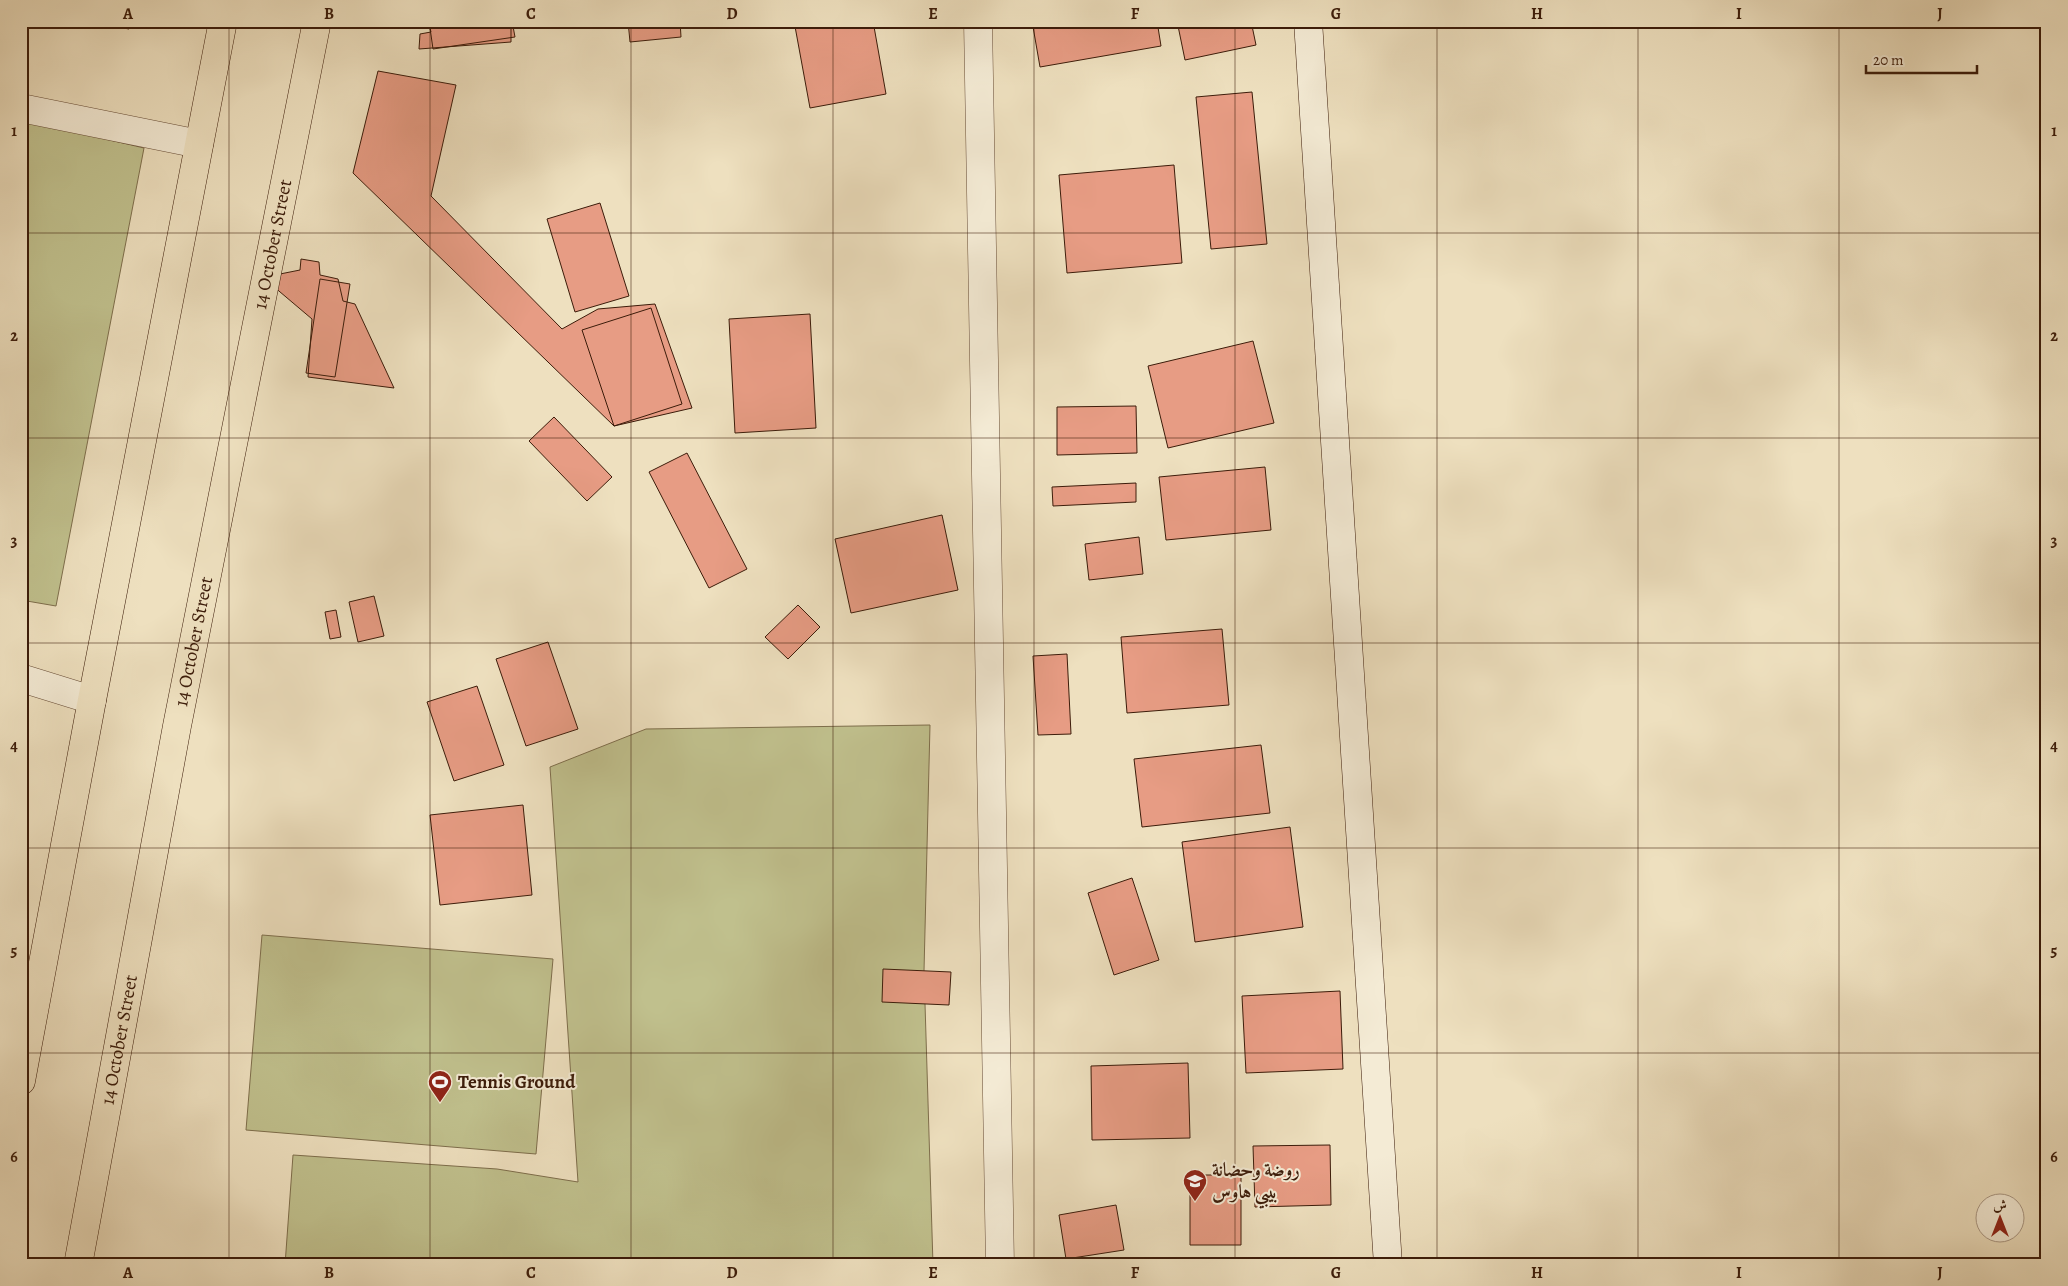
<svg xmlns="http://www.w3.org/2000/svg" width="2068" height="1286" viewBox="0 0 2068 1286" font-family="Alegreya,Amiri,serif">
<rect width="100%" height="100%" fill="#eee0bf"/>
<filter id="stains"><feTurbulence type="fractalNoise" baseFrequency=".004" numOctaves="4"/><feColorMatrix values="0 0 0 0 .2 0 0 0 0 .09 0 0 0 0 .02 0 0 0 .5 -.17"/></filter>
<radialGradient id="worn" r=".72"><stop offset=".6" stop-color="#630" stop-opacity="0"/><stop offset="1" stop-color="#630" stop-opacity=".3"/></radialGradient>
<!-- green -->
<path fill="#c0c08d" stroke="#7e6e4c" d="M21 119 144 148 56 606 21 600Z
M930 725 924 971 933 1265H285L293 1155 497 1169 578 1182 550 767 646 729Z
M262 935 553 959 536 1154 246 1130Z"/>
<!-- building -->
<path fill="#e79c84" stroke="#3c1c0a" d="M85 21H130L129 29Z
M428 21H511V42L419 49 420 34 431 32Z
M429 21H512L515 37 433 49Z
M628 21H680L681 37 630 42Z
M794 21H873L886 94 810 108Z
M1032 21H1157L1161 46 1040 67Z
M1177 21H1251L1256 45 1185 60Z
M378 71 456 85 431 196 562 329 598 309 655 304 692 408 614 426 353 173Z
M1252 92 1267 244 1211 249 1196 97Z
M1174 165 1182 263 1067 273 1059 175Z
M600 203 629 296 575 312 547 219Z
M301 259 319 262 320 275 338 279 343 301 355 304 394 388 308 377 312 319 273 286 280 274 300 270Z
M320 279 350 284 335 377 306 373Z
M651 308 682 404 614 426 582 330Z
M810 314 816 428 735 433 729 319Z
M1253 341 1274 423 1168 448 1148 366Z
M1136 406 1137 453 1057 455V407Z
M554 417 612 477 587 501 529 441Z
M687 453 747 569 709 588 649 472Z
M1265 467 1271 530 1166 540 1159 477Z
M1136 483V502L1053 506 1052 487Z
M942 515 958 590 851 613 835 539Z
M1139 537 1143 574 1089 580 1085 544Z
M374 596 384 636 358 642 349 602Z
M798 605 820 627 788 659 765 637Z
M336 610 341 637 330 639 325 612Z
M1222 629 1229 705 1127 713 1121 637Z
M548 642 578 729 526 746 496 659Z
M1067 654 1071 734 1038 735 1033 656Z
M477 686 504 765 454 781 427 702Z
M1261 745 1270 813 1142 827 1134 759Z
M523 805 532 895 440 905 430 815Z
M1290 827 1303 927 1195 942 1182 842Z
M1132 878 1159 960 1114 975 1088 893Z
M883 969 951 972 949 1005 882 1002Z
M1340 991 1343 1069 1246 1073 1242 996Z
M1188 1063 1190 1138 1092 1140 1091 1066Z
M1330 1145 1331 1205 1255 1207 1253 1146Z
M1190 1175H1241V1245H1190Z
M1116 1205 1124 1250 1066 1259 1059 1215Z"/>
<g fill="none" stroke-linecap="round" stroke-linejoin="round">
<!-- street casing -->
<g stroke="#684d37" stroke-width="29">
<path id="street" d="M978 21 1000 1265
M21 108 199 144
M21 678 92 700"/>
</g>
<!-- secondary casing -->
<g stroke="#3c1c0a" stroke-width="29">
<path id="secondary" d="M1308 21 1388 1265"/>
</g>
<!-- primary casing -->
<g stroke="#3c1c0a" stroke-width="29">
<g id="primary">
<path d="M21 1081 92 700 223 21"/>
<path id="s1" d="M78 1265 177 726 317 21"/>
</g>
</g>
<!-- street -->
<use href="#street" stroke="#f4ebd5" stroke-width="28"/>
<!-- secondary -->
<use href="#secondary" stroke="#f4ebd5" stroke-width="28"/>
<!-- primary -->
<use href="#primary" stroke="#eee0bf" stroke-width="28"/>
</g>
<!-- grid -->
<path fill="none" stroke="#3c1c0a" stroke-width="1" stroke-opacity="0.55" d="M229 21V1265M430 21V1265M631 21V1265M833 21V1265M1034 21V1265M1235 21V1265M1437 21V1265M1638 21V1265M1839 21V1265M21 233H2047M21 438H2047M21 643H2047M21 848H2047M21 1053H2047"/>
<!-- icons -->
<defs>
<g id="stadium-pin" transform="scale(1.25)"><path d="M0 17L-7.5 6A9.5 9.5 0 1 1 7.5 6Z" fill="#8f2418" stroke="#f4ebd5"/><path d="M0-5a6.5 5 0 1 0 0 10a6.5 5 0 1 0 0-10ZM-3.5-1.8h7v3.6h-7Z" fill="#fff"/></g>
<g id="school-pin" transform="scale(1.25)"><path d="M0 17L-7.5 6A9.5 9.5 0 1 1 7.5 6Z" fill="#8f2418" stroke="#f4ebd5"/><path d="M0-5L7-2L0 1L-7-2ZM-4 1L0 2.5L4 1V4Q0 6-4 4Z" fill="#fff"/></g>
</defs>
<g fill-rule="evenodd">
<use href="#stadium-pin" x="440" y="1082"/>
<use href="#school-pin" x="1195" y="1181"/>
</g>
<g text-anchor="middle" dominant-baseline="central" stroke-width="4" stroke-linejoin="round" paint-order="stroke">
<!-- street labels -->
<g font-size="19" fill="#3c1c0a" stroke="#f4ebd5">
<text stroke="none"><textPath href="#s1" startOffset="1039">14 October Street</textPath></text>
<text stroke="none"><textPath href="#s1" startOffset="634">14 October Street</textPath></text>
<text stroke="none"><textPath href="#s1" startOffset="229">14 October Street</textPath></text>
</g>
<!-- poi labels -->
<g font-size="19" font-weight="bold" fill="#3c1c0a" stroke="#f4ebd5" text-anchor="start">
<text x="458" y="1082">Tennis Ground</text>
<text x="1212" y="1170">روضة وحضانة<tspan x="1212" dy="22">بيبي هاوس</tspan></text>
</g>
</g>
<!-- margin -->
<rect width="2068" height="1286" fill="none" stroke="#eee0bf" stroke-width="55"/>
<!-- north arrow -->
<g transform="translate(2000 1218)"><circle r="24" fill="#f4ebd5" stroke="#aa9884"/>
<path d="M0-4L9 19L0 12L-9 19Z" fill="#8f2418"/>
<text y="-8" font-size="14" font-weight="bold" text-anchor="middle" fill="#3c1c0a">ش</text>
</g>
<!-- scale -->
<path d="M1866 65v8h111v-8" fill="none" stroke="#3c1c0a" stroke-width="2.5"/>
<text x="1873" y="65" font-size="15" fill="#3c1c0a" stroke="#f4ebd5" stroke-width="4" paint-order="stroke">20 m</text>
<rect x="28" y="28" width="2012" height="1230" fill="none" stroke="#3c1c0a" stroke-width="2"/>
<g font-size="16" text-anchor="middle" font-weight="bold" fill="#3c1c0a">
<text x="128" y="19">A</text>
<text x="329" y="19">B</text>
<text x="531" y="19">C</text>
<text x="732" y="19">D</text>
<text x="933" y="19">E</text>
<text x="1135" y="19">F</text>
<text x="1336" y="19">G</text>
<text x="1537" y="19">H</text>
<text x="1739" y="19">I</text>
<text x="1940" y="19">J</text>
<text x="14" y="136">1</text>
<text x="2054" y="136">1</text>
<text x="14" y="341">2</text>
<text x="2054" y="341">2</text>
<text x="14" y="546">3</text>
<text x="2054" y="546">3</text>
<text x="14" y="751">4</text>
<text x="2054" y="751">4</text>
<text x="14" y="956">5</text>
<text x="2054" y="956">5</text>
<text x="14" y="1162">6</text>
<text x="2054" y="1162">6</text>
<text x="128" y="1278">A</text>
<text x="329" y="1278">B</text>
<text x="531" y="1278">C</text>
<text x="732" y="1278">D</text>
<text x="933" y="1278">E</text>
<text x="1135" y="1278">F</text>
<text x="1336" y="1278">G</text>
<text x="1537" y="1278">H</text>
<text x="1739" y="1278">I</text>
<text x="1940" y="1278">J</text>
</g>
<rect width="100%" height="100%" filter="url(#stains)"/>
<rect width="100%" height="100%" fill="url(#worn)"/>
</svg>
